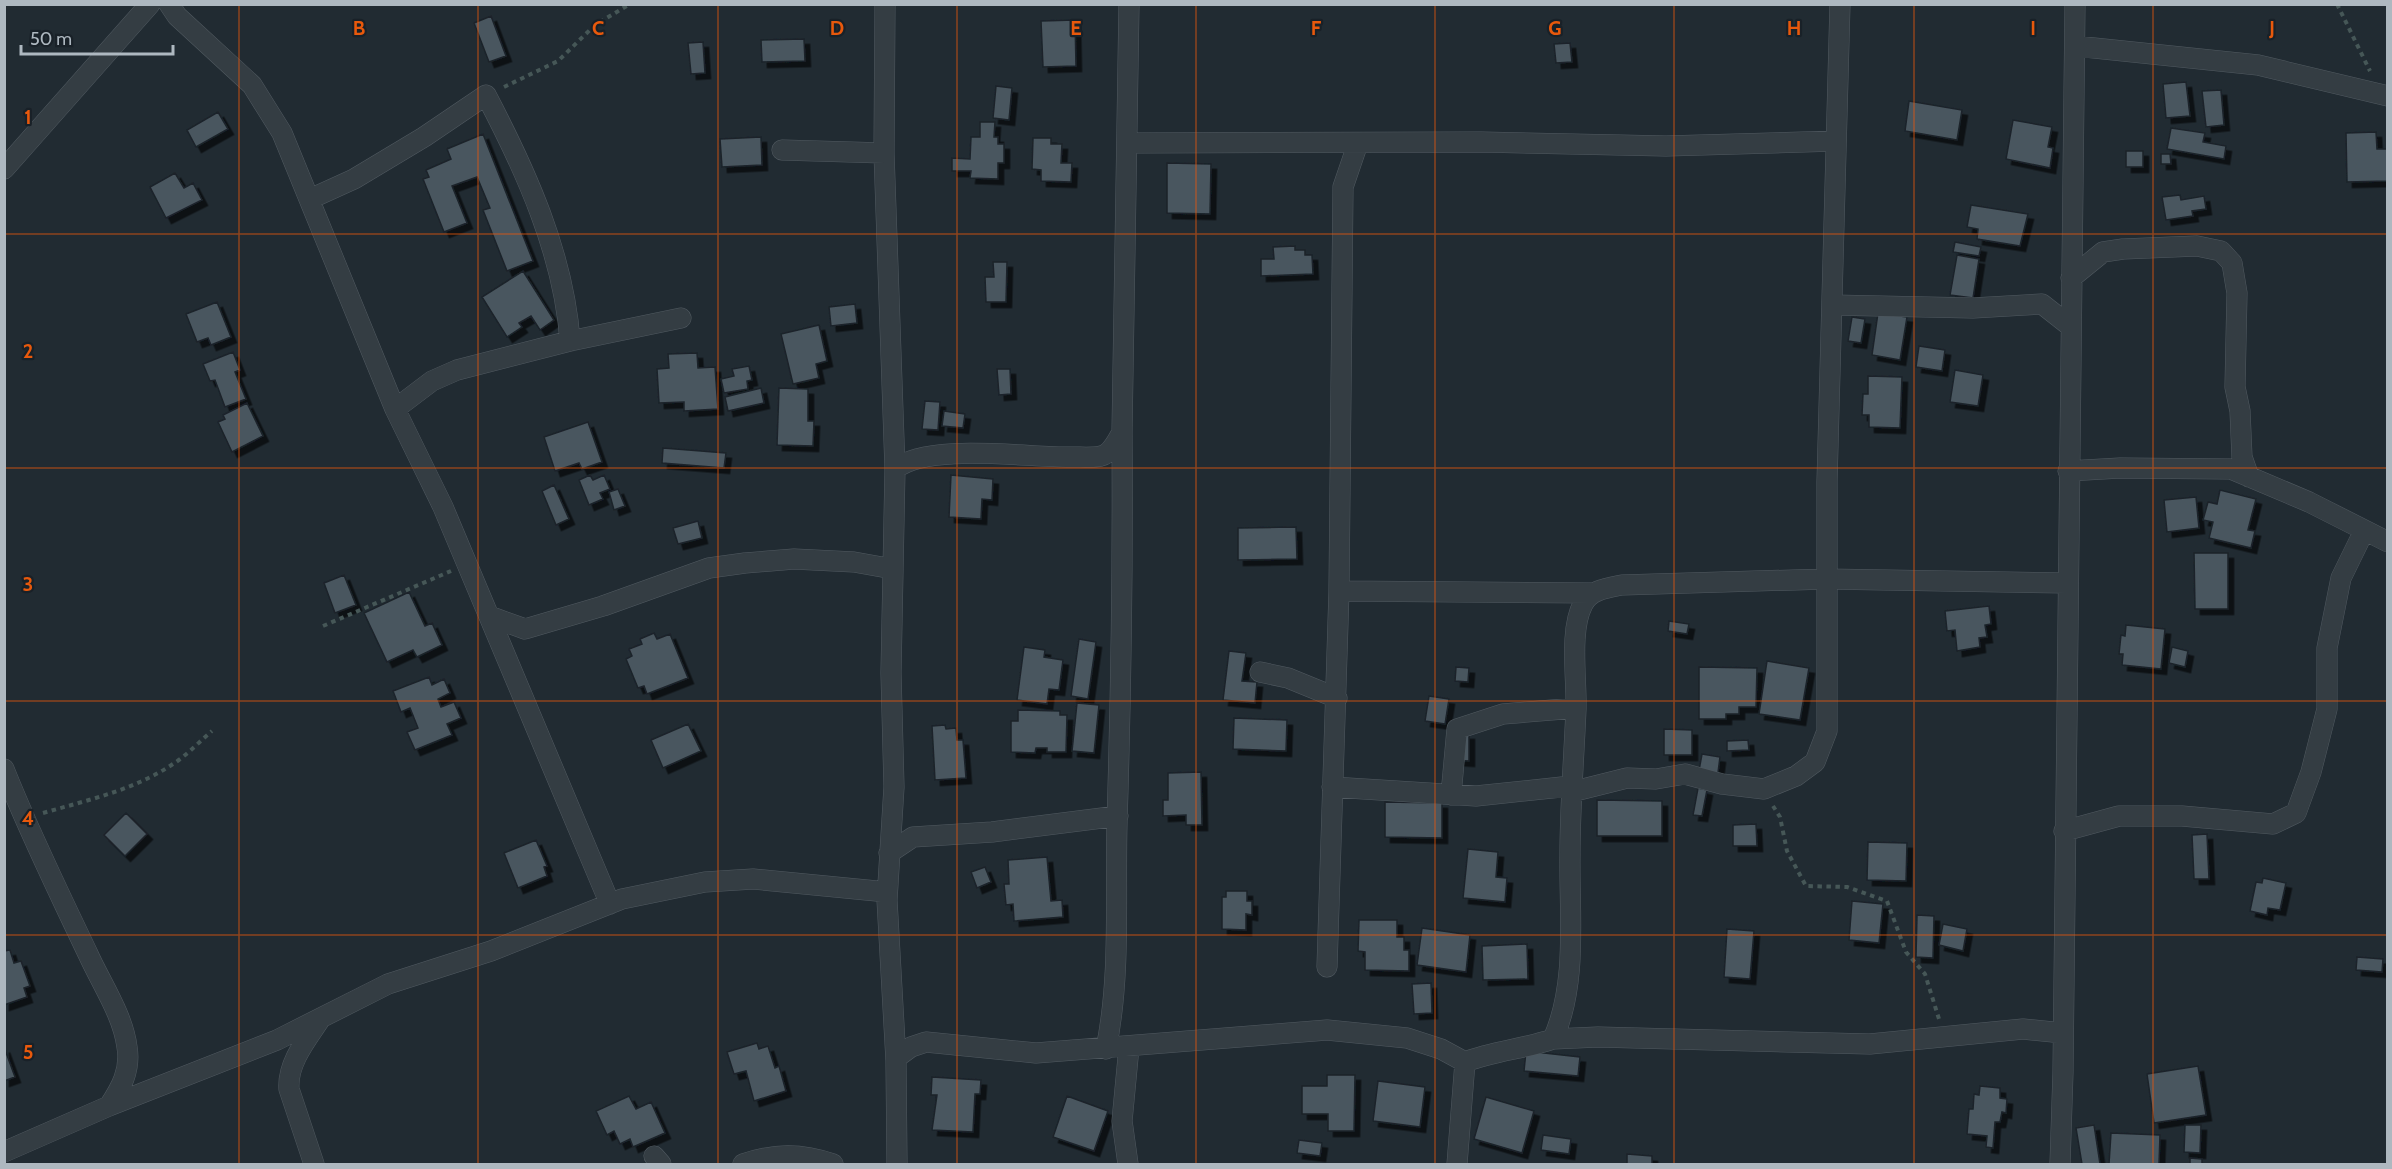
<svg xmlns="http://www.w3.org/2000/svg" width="2392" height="1169" viewBox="0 0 2392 1169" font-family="Cabin,sans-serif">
<defs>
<filter id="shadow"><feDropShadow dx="5.5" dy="5.5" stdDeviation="0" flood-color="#0009"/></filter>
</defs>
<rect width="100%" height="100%" fill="#212b32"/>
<!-- building -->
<path fill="#49565e" stroke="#1b232a" stroke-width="1.5" filter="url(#shadow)" d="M491 16 506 56 489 62 474 23Z
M1075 20 1076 66 1043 67 1041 21Z
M804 39 805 61 762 62 761 40Z
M703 42 705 73 691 74 688 43Z
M1570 43 1572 62 1556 63 1554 44Z
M2186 82 2190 116 2166 118 2163 84Z
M996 86 1012 88 1009 120 993 118Z
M2221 90 2224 125 2206 127 2202 91Z
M1909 101 1962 110 1957 140 1905 131Z
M218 112 228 129 196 147 187 130Z
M2013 120 2052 127 2048 147 2053 148 2050 168 2006 159Z
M980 122H995L994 137H998V144H1004V163H998V179L970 178 971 171H952V158L970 159 971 137H980Z
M2171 128 2205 133 2203 142 2226 146 2224 159 2167 149Z
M2376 132 2377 149H2388V181L2347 182 2346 133Z
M483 134 533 261 507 271 483 210 490 208 477 177 452 186 467 223 444 232 423 179 429 177 426 170 451 159 447 149Z
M761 137 762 165 722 167 720 139Z
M1033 138H1051V144H1062L1061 163H1072L1071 182 1041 181V170L1032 169Z
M2126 151H2143V167H2126Z
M2161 154H2170L2171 164H2161Z
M1167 163 1211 164 1210 214 1167 213Z
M175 173 184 188 193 183 202 200 166 218 150 187Z
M2180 195 2181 200 2204 196 2206 209 2192 211 2193 216 2166 220 2162 197Z
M1971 205 2028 214 2020 246 1977 239 1978 229 1967 227Z
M1955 242 1981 247 1979 256 1953 252Z
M1295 246V250H1305V255H1312L1313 274 1261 276V259H1274L1273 247Z
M1957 255 1979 259 1973 298 1950 295Z
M993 262H1007L1006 302H986L985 277H994Z
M523 271 554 320 540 330 531 316 519 323 522 327 507 337 482 297Z
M217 302 231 337 211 345 208 338 197 342 186 314Z
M855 304 857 323 831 326 829 307Z
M1878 313 1907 317 1900 360 1872 355Z
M1852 317 1865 319 1861 343 1848 341Z
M819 325 827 361 816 364 819 378 793 384 781 334Z
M1919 346 1945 350 1942 371 1916 367Z
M233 352 240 370 235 372 246 399 225 407 215 380 210 381 203 364Z
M697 353 698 368 715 367 718 409 684 411V402L659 403 657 369 669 368 668 354Z
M749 366 752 380 747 381 748 389 724 393 721 379 734 376 732 369Z
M997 369H1010L1011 394 999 395Z
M1955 370 1983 375 1978 406 1950 402Z
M1868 376 1902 377 1900 428 1869 427V415H1862L1863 394H1868Z
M761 388 764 403 728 411 725 397Z
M779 388 808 389V421H814L813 446 777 445Z
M925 401 940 402 938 430 922 429Z
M247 403 263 436 232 452 218 422 225 419 223 415Z
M944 411 965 414 963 428 942 426Z
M588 422 602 462 582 469 579 463 555 471 544 437Z
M663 448 726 453 724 468 662 463Z
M590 475 593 480 604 475 610 489 600 493 603 499 589 505 579 480Z
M951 475 993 479 992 500 982 499 981 519 949 517Z
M554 485 569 519 556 525 542 491Z
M618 489 625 506 614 510 609 492Z
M2220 490 2256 499 2248 530 2255 531 2251 548 2209 538 2213 522 2203 520 2208 502 2217 504Z
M2196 497 2199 528 2167 532 2164 500Z
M698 521 702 538 678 544 673 528Z
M1296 527 1297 559 1238 560V528Z
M2194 553H2228V609H2195Z
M344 575 356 605 335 613 324 583Z
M409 592 425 626 432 623 442 645 417 657 413 650 387 662 364 613Z
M1989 606 1991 624 1985 625 1987 637 1979 638 1980 647 1957 651 1955 630 1947 631 1945 611Z
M1669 621 1689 624 1687 634 1668 631Z
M2126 625 2165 629 2161 669 2122 665 2123 654H2119L2121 635 2125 636Z
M654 633 657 639 670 634 688 678 647 694 644 686 638 688 626 659 632 656 629 649 642 644 640 639Z
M1079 639 1096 642 1088 699 1071 696Z
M1024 647 1045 650 1044 657 1063 660 1059 690 1049 689 1047 704 1017 700Z
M2172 647 2188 651 2185 667 2169 663Z
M1229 651 1246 653 1242 681 1257 682 1255 703 1223 700Z
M1767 661 1809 668 1800 720 1759 714Z
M1456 667 1469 668 1468 682 1455 681Z
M1699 667 1757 668 1756 707H1739V714H1726V719H1699Z
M429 677 432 685 444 679 450 693 438 699 441 707 454 702 461 718 447 724 452 735 415 750 407 732 418 728 410 708 401 712 393 691Z
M1429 696 1449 699 1445 724 1425 721Z
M1077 703 1099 705 1094 753 1072 751Z
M1018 710 1060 711V715H1067L1066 752H1047V748H1036L1035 753 1011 752V721H1018Z
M1234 718 1287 720 1286 751 1233 749Z
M688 724 701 751 663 768 651 740Z
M945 725 946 729 956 728 957 740H963L966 778 935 780 932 726Z
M1664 729 1692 730V755H1664Z
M1456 734H1469V761L1455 760Z
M1748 740 1749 750 1727 751V741Z
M1702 754 1720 757 1717 780 1698 776Z
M1201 772 1202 825H1186V815L1163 816V800H1168V773Z
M1698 788 1707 790 1702 816 1693 815Z
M1597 800 1662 801V836H1597Z
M1385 802 1442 803V838L1385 837Z
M126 813 147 834 125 856 104 835Z
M1756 824 1757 846H1733V825Z
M2207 834 2209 879H2194L2192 835Z
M536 840 547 866 544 867 547 876 518 888 504 853Z
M1868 842 1907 843 1906 881 1867 880Z
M1468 849 1498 852 1496 877 1507 878 1505 902 1463 898Z
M1047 857 1051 901 1062 900 1063 917 1014 921 1013 904 1006 905 1004 884H1009L1008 860Z
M985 867 991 882 977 888 971 872Z
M2263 878 2286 883 2280 910 2268 908 2267 915 2250 911 2256 882 2262 883Z
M1226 891H1247V901H1252V915L1246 914V930L1222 929V897H1226Z
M1852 901 1883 904 1879 943 1849 940Z
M1917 915 1934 916 1933 958 1916 957Z
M1359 920H1397V937H1404V950H1409V971L1365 970V952L1358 951Z
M1943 924 1967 929 1963 951 1939 945Z
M1422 928 1470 935 1466 972 1417 965Z
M1727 929 1754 931 1750 979 1724 977Z
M1527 944 1528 979 1483 980 1482 946Z
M10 950 14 963 21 961 30 986 24 988 27 997 4 1005V951Z
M2357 957 2383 959 2382 972 2356 970Z
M1431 983 1432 1013 1414 1014 1412 984Z
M757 1043 759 1049 768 1046 775 1068 779 1066 786 1091 754 1101 746 1071 734 1074 727 1052Z
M4 1047 15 1077 4 1081Z
M1526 1051 1580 1057 1578 1076 1524 1071Z
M2198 1066 2206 1115 2154 1123 2147 1074Z
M1327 1075H1355L1354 1131H1328V1114H1302V1086H1327Z
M932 1077 981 1080 980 1094H975L973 1132 932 1130 937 1095H931Z
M1378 1081 1425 1087 1420 1127 1373 1121Z
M1980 1086 2000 1088V1098L2007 1099 2006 1113 2002 1112 2000 1122H1995L1993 1148 1986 1147 1987 1136 1967 1134 1969 1109H1973L1974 1094 1979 1095Z
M629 1096 636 1109 651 1102 665 1133 633 1147 630 1139 620 1144 614 1131 607 1135 596 1111Z
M1067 1096 1108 1111 1094 1151 1053 1137Z
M1486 1097 1534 1111 1522 1153 1474 1139Z
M2094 1125 2100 1164H2082L2076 1128Z
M2185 1125H2201L2200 1153 2184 1152Z
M2111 1133 2160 1135 2159 1164H2109Z
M1543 1135 1571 1139 1569 1154 1541 1150Z
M1299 1140 1322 1143 1320 1156 1297 1153Z
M1627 1154 1652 1156V1164H1627Z
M2190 1158 2202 1159V1164H2190Z"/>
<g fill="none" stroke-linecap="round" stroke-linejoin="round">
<!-- minor casing -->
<g stroke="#515a61" stroke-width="21">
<path id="minor" d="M169 4 177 16 252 85 282 133 395 409 443 507 610 904
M885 4 884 153 895 469 891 673 894 787 887 900 896 1061 897 1164
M2075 46 2258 65 2388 96
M1129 143 1481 142 1666 146 1836 141
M782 150 884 153
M4 169 150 4
M310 199 354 179 424 137 486 95C526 171 564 255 570 341
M2071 278 2103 252 2123 249 2197 246 2221 251 2232 263 2237 293 2235 387 2240 411 2242 457 2249 477
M1832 305 1973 308 2042 304 2070 326
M395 409 432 381 457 370 570 341 681 318
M895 469C929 442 1029 458 1073 457 1082 457 1093 458 1101 456 1111 454 1117 441 1122 432L1129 4
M2068 471 2120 468 2231 469 2309 502 2388 542
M1339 591 1593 593
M489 616 525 629 603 606 709 568 745 563 794 559 854 562 893 569
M1260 672 1288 678 1337 698
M4 769C29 832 59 893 88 954 101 983 123 1015 127 1047 131 1070 121 1088 109 1106
M1332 787 1476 796 1571 786
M1571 792 1627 778 1656 779 1685 774 1722 784 1764 789 1796 776 1815 762 1827 731V482L1840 4
M1451 795 1457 729 1503 714 1576 708
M2064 831 2119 816H2182L2273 824 2296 813 2311 772 2327 709V648L2341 578 2364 531
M889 853 913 837 992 832 1118 816
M1327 967 1339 591 1343 187 1358 143
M1553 1039 1598 1037 1870 1044 2023 1029 2063 1033
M1106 1049C1121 976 1115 898 1117 823 1121 693 1123 563 1122 432
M896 1058 911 1047 926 1042 1036 1053 1327 1030 1407 1038 1441 1049 1465 1062
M4 1152 109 1106 277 1040 388 984 491 951 622 899 705 882 753 879 887 892
M654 1156 661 1164
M314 1164 289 1089C287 1063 307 1039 321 1018
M743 1164C775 1153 801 1153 833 1164
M1128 1164 1122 1121 1129 1047
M1457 1164 1465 1062C1494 1051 1524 1049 1553 1039 1578 983 1569 915 1570 854 1570 806 1574 757 1576 709 1577 680 1569 630 1583 604 1590 590 1607 588 1622 585L1826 579 2067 583
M2060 1164 2063 1072 2075 4"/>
</g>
<!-- path -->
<path stroke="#465757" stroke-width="4" stroke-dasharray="4.5 4.5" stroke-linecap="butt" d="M2337 4 2370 71
M504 87 558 61 595 25 630 4
M323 626 451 571
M1773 806 1780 817 1787 851 1806 886 1847 887 1887 901 1906 952 1925 974 1939 1019
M43 813C88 800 134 790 173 764 187 755 199 742 212 731"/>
<!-- minor -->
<use href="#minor" stroke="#343d43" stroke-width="20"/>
</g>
<!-- grid -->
<path fill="none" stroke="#e8590c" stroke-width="1.5" stroke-opacity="0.55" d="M239 4V1164M478 4V1164M718 4V1164M957 4V1164M1196 4V1164M1435 4V1164M1674 4V1164M1914 4V1164M2153 4V1164M4 234H2388M4 468H2388M4 701H2388M4 935H2388"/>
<g font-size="20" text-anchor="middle" font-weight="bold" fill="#e8590c" stroke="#192128" stroke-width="4.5" stroke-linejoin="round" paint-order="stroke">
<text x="359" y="35">B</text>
<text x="598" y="35">C</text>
<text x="837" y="35">D</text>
<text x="1076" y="35">E</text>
<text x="1316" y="35">F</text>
<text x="1555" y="35">G</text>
<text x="1794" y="35">H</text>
<text x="2033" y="35">I</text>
<text x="2272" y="35">J</text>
<text x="28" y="124">1</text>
<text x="28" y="358">2</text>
<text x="28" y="591">3</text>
<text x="28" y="825">4</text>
<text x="28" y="1059">5</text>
</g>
<!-- border -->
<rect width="2392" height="1169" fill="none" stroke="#aeb8c0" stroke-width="12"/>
<!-- scale -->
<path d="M21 45v9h152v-9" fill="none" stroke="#aeb8c0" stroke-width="3"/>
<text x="30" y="45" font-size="18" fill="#aeb8c0" stroke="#192128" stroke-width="4.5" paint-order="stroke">50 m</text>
</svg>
